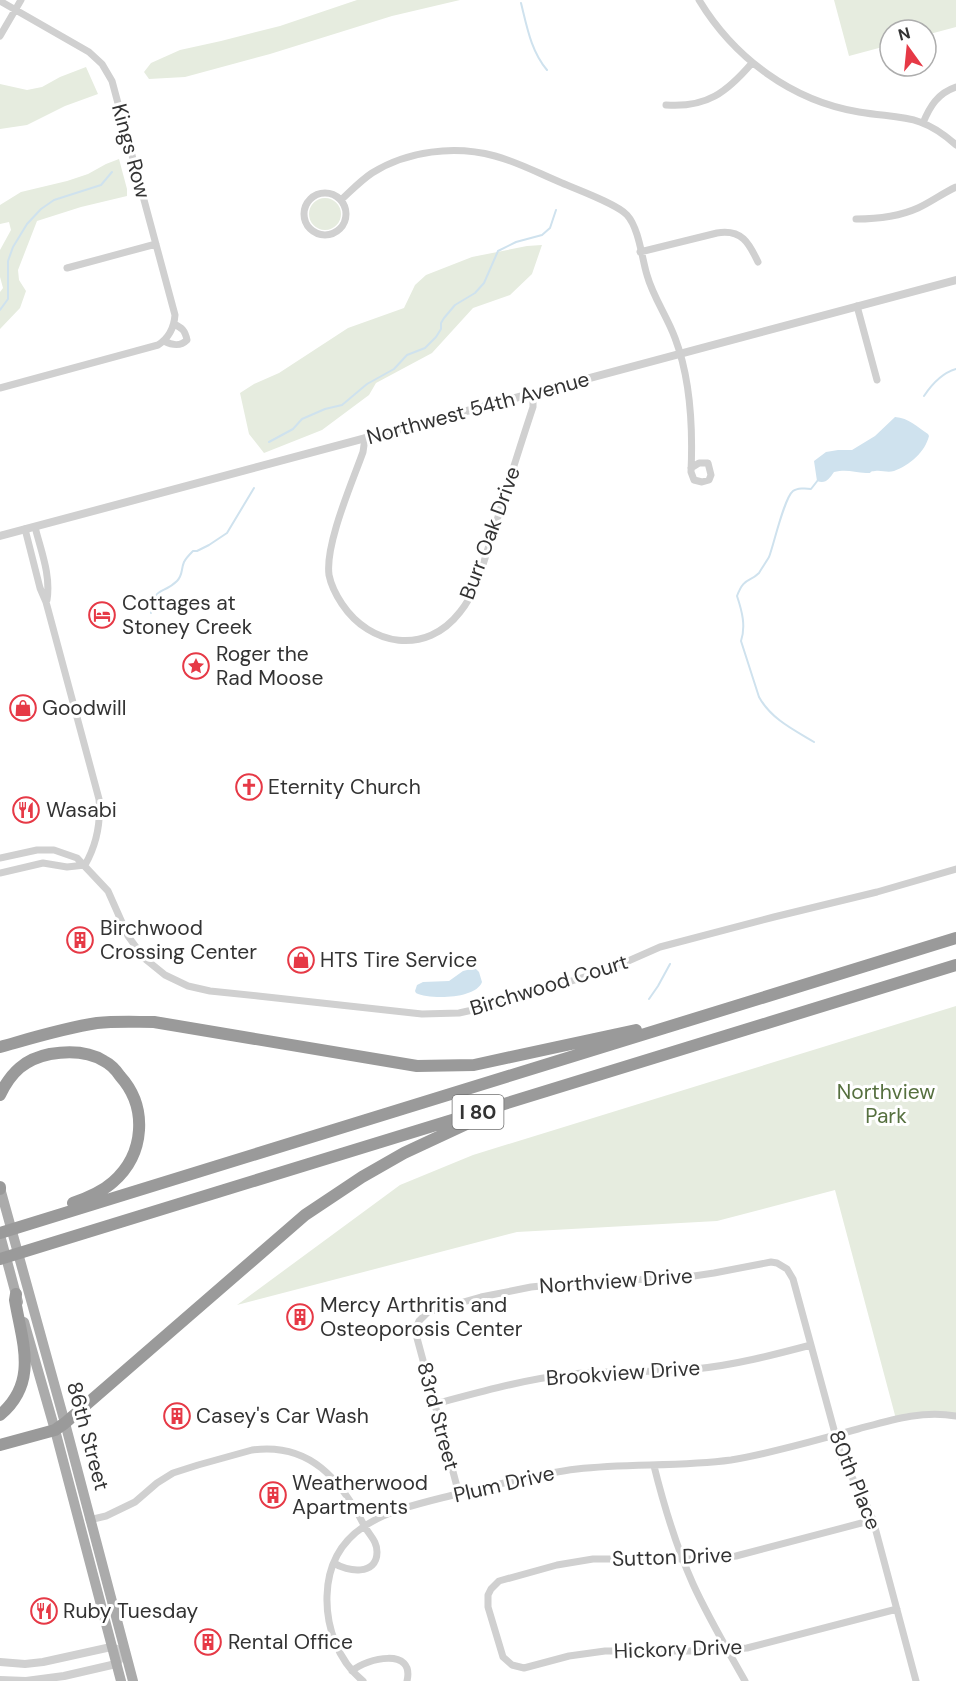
<svg xmlns="http://www.w3.org/2000/svg" width="956" height="1681" viewBox="0 0 956 1681" font-family="'DM Sans',sans-serif">
<rect width="100%" height="100%" fill="#fff"/>
<!-- green -->
<path fill="#e6ecdf" d="M357 0H460L392 16 270 54 185 77 149 79 144 72 151 63 180 50 221 41 280 26Z
M834 0H956V27L926 35V30H890V45L849 56Z
M86 67 98 94 65 106 27 125 0 129V84L27 90 42 87 60 77Z
M119 159 127 189V196L81 207 37 221 18 270 19 280 26 291 20 308 0 329V292L3 288 0 277V250L11 230 9 222 0 224V205L21 192 67 181 88 174 106 164Z
M309 214a16 16 0 1 1 32 0a16 16 0 1 1-32 0Z
M542 245 532 274 510 295 473 308 432 353 376 383 369 395 322 430 264 453 249 434 240 393 254 384 279 373 348 328 404 308 415 285 426 275 472 257 527 246Z
M956 1006V1416L896 1419 835 1190 717 1221 517 1232 237 1305 400 1185 473 1155Z"/>
<!-- water -->
<path fill="#cfe2ee" d="M895 417C909 418 917 427 928 434L929 436C925 452 910 465 894 471 887 473 882 470 875 471 866 472 875 473 866 473 854 472 846 469 834 472 829 479 826 484 817 481L814 461 826 452 838 450H852L875 436Z
M475 968 479 972 482 982C476 999 430 1000 416 993L415 991 417 985 423 982 449 981 463 971Z"/>
<g fill="none" stroke-linecap="round" stroke-linejoin="round">
<!-- stream -->
<path stroke="#cfe2ee" stroke-width="2" d="M521 3C527 27 531 51 547 70
M0 310 8 299V261L13 247 27 224 41 209 54 200 101 185 112 172
M924 396C932 384 942 373 956 369
M269 442 293 429 302 419 325 409 342 405 367 384 394 369 407 355 425 348 436 337 441 329V323L444 318 455 305 475 293 484 283 498 251 516 242 542 235 550 228 556 210
M151 613C153 586 163 595 177 581 183 575 181 569 184 562 186 558 190 554 193 551H197L209 545 227 533 254 488
M814 742C794 730 771 719 759 697L741 641C746 626 742 611 737 596 744 577 749 583 759 573 762 568 766 562 769 557 774 544 784 498 793 491 797 488 806 488 811 489L818 480
M649 999 658 986 670 964"/>
<!-- minor -->
<path stroke="#d0d0d0" stroke-width="7" d="M699 0C734 58 792 101 859 112 901 119 921 113 956 145
M0 1 89 52 102 64 112 81 175 315C174 328 169 338 158 345L0 388
M0 36 21 0
M666 105C707 108 727 92 752 63
M923 123C930 106 938 93 956 87
M304 214a21 21 0 1 1 42 0a21 21 0 1 1-42 0Z
M341 200C351 191 360 181 372 173 407 151 454 145 495 156 518 162 540 174 562 183 578 190 617 204 627 215 639 228 642 259 647 275 653 297 667 316 675 338 691 380 693 428 691 472L694 480 702 482 709 480 711 475 708 463H699L691 468
M856 219C878 219 898 217 918 208 931 202 943 193 956 187
M640 252 717 233C742 229 749 243 758 262
M67 268 156 244
M857 306 877 380
M164 341C172 345 180 347 187 340 185 330 182 328 174 324
M365 438 363 452C352 483 325 544 329 575 331 585 336 595 342 604 370 646 426 656 460 612 478 590 484 559 493 533 506 491 519 449 533 407V393
M35 527C41 551 51 575 47 600
M25 529 40 588 46 602 99 799C101 823 97 844 85 865
M0 858 37 850H54L77 858 108 891 128 936 144 958 165 975 188 986 210 991 258 996 422 1014 459 1013 495 1005 610 969 660 947 774 917 877 892 956 869
M0 873 43 863 67 867 85 865
M435 1404C480 1392 525 1379 572 1374 613 1370 654 1373 695 1369 735 1365 773 1355 811 1345
M654 1466C664 1506 676 1546 693 1584 708 1617 727 1649 745 1681
M459 1494 417 1338V1326L419 1321 428 1312 481 1297 531 1287 590 1281 657 1279 687 1277 714 1273 771 1262 777 1263 787 1269 793 1279 842 1459 864 1499 873 1520 916 1681
M89 1520 106 1516 135 1502 157 1483 173 1473 198 1465 252 1450C310 1442 341 1480 365 1527 370 1536 377 1541 377 1552 377 1576 347 1572 334 1563
M873 1520 736 1556 698 1559H593L557 1565 499 1581 491 1589 488 1595V1607L503 1657 512 1665 524 1668 569 1656 605 1651H709L747 1648 897 1609
M352 1671C367 1658 415 1647 407 1681
M363 1681C338 1661 326 1627 327 1596 329 1520 399 1509 457 1494 497 1485 536 1474 577 1469 628 1463 679 1467 731 1460 774 1453 816 1440 858 1429 891 1420 922 1410 956 1416"/>
<!-- tertiary -->
<path stroke="#d0d0d0" stroke-width="8" d="M0 536 956 280
M0 1662 25 1664 43 1662 111 1647 126 1652 116 1664 64 1676 26 1681 0 1680"/>
<!-- primary -->
<path stroke="#ababab" stroke-width="10" d="M0 1188 65 1423 133 1681
M0 1235 18 1302
M24 1322 55 1430 121 1681"/>
<!-- motorway -->
<path stroke="#9a9a9a" stroke-width="12" d="M0 1047C32 1038 64 1028 97 1023 116 1021 135 1022 154 1022L417 1066 474 1065 636 1030
M0 1095C11 1072 25 1059 50 1054 68 1051 88 1051 104 1061 110 1064 116 1070 120 1076 148 1107 145 1154 113 1182 102 1192 87 1198 73 1203
M0 1187V1189
M0 1233 956 938
M0 1259 956 965
M0 1415C39 1382 22 1342 15 1300L16 1294
M0 1445 55 1430 65 1423 305 1215 362 1177 404 1153 477 1119"/>
</g>
<!-- icons -->
<defs>
<g id="hotel-ring" transform="scale(1.35)"><circle r="9.5" fill="#fff" stroke="#e63946" stroke-width="1.5"/><path d="M-6-4.5h1.5V1H6V5H4.5V3h-9V5H-6ZM-4 0a1.8 1.8 0 1 1 3.6 0ZM.5 0V-2.5h3Q6-2.5 6 0Z" fill="#e63946"/></g>
<g id="sight-ring" transform="scale(1.35)"><circle r="9.5" fill="#fff" stroke="#e63946" stroke-width="1.5"/><path d="M0-6L1.8-2.2L6-1.7L2.9 1.2L3.7 5.4L0 3.3L-3.7 5.4L-2.9 1.2L-6-1.7L-1.8-2.2Z" fill="#e63946"/></g>
<g id="shop-ring" transform="scale(1.35)"><circle r="9.5" fill="#fff" stroke="#e63946" stroke-width="1.5"/><path d="M-5-2.5h2.3a2.7 3.5 0 0 1 5.4 0H5L5.5 6h-11ZM-1.5-2.5h3a1.5 2.3 0 0 0-3 0Z" fill="#e63946"/></g>
<g id="church-ring" transform="scale(1.35)"><circle r="9.5" fill="#fff" stroke="#e63946" stroke-width="1.5"/><path d="M-1.2-6h2.4v3.5h3.3v2.4h-3.3V6h-2.4V-.1h-3.3v-2.4h3.3Z" fill="#e63946"/></g>
<g id="restaurant-ring" transform="scale(1.35)"><circle r="9.5" fill="#fff" stroke="#e63946" stroke-width="1.5"/><path d="M-5-6h1v4h1v-4h1v4h1v-4h1v5L-1.5 .5V6h-2V.5L-5-1ZM5-6V6H3V1.5H1.5Q1.5-4 5-6Z" fill="#e63946"/></g>
<g id="building-ring" transform="scale(1.35)"><circle r="9.5" fill="#fff" stroke="#e63946" stroke-width="1.5"/><path d="M-4-6H4V6H1V3H-1V6H-4ZM-2.5-4.3h1.7v1.8h-1.7ZM.8-4.3h1.7v1.8H.8ZM-2.5-1h1.7V.8h-1.7ZM.8-1h1.7V.8H.8Z" fill="#e63946"/></g>
</defs>
<g fill-rule="evenodd">
<use href="#hotel-ring" x="102" y="615"/>
<use href="#sight-ring" x="196" y="666"/>
<use href="#shop-ring" x="23" y="708"/>
<use href="#church-ring" x="249" y="787"/>
<use href="#restaurant-ring" x="26" y="810"/>
<use href="#building-ring" x="80" y="940"/>
<use href="#shop-ring" x="301" y="960"/>
<use href="#building-ring" x="300" y="1317"/>
<use href="#building-ring" x="177" y="1416"/>
<use href="#building-ring" x="273" y="1495"/>
<use href="#restaurant-ring" x="44" y="1611"/>
<use href="#building-ring" x="208" y="1642"/>
</g>
<g text-anchor="middle" dominant-baseline="central" stroke-width="6" stroke-linejoin="round" paint-order="stroke">
<!-- shield labels -->
<rect fill="#fff" stroke="#707070" stroke-width="1.5" x="452.5" y="1095" width="51" height="34" rx="4.5"/>
<g font-size="20" font-weight="bold" fill="#333">
<text x="478" y="1112">I 80</text>
</g>
<!-- street labels -->
<g font-size="21" fill="#333" stroke="#fff">
<text transform="translate(131 151) rotate(75)">Kings Row</text>
<text transform="translate(478 408) rotate(-15)">Northwest 54th Avenue</text>
<text transform="translate(490 533) rotate(-70)">Burr Oak Drive</text>
<text transform="translate(549 985) rotate(-17)">Birchwood Court</text>
<text transform="translate(616 1281) rotate(-4)">Northview Drive</text>
<text transform="translate(623 1373) rotate(-4)">Brookview Drive</text>
<text transform="translate(438 1416) rotate(75)">83rd Street</text>
<text transform="translate(88 1436) rotate(75)">86th Street</text>
<text transform="translate(855 1480) rotate(68)">80th Place</text>
<text transform="translate(504 1484) rotate(-13)">Plum Drive</text>
<text transform="translate(672 1557) rotate(-2)">Sutton Drive</text>
<text transform="translate(678 1649) rotate(-2)">Hickory Drive</text>
</g>
<!-- poi labels -->
<g font-size="21" fill="#333" stroke="#fff" text-anchor="start">
<text x="122" y="603">Cottages at<tspan x="122" dy="24">Stoney Creek</tspan></text>
<text x="216" y="654">Roger the<tspan x="216" dy="24">Rad Moose</tspan></text>
<text x="42" y="708">Goodwill</text>
<text x="268" y="787">Eternity Church</text>
<text x="46" y="810">Wasabi</text>
<text x="100" y="928">Birchwood<tspan x="100" dy="24">Crossing Center</tspan></text>
<text x="320" y="960">HTS Tire Service</text>
<text x="320" y="1305">Mercy Arthritis and<tspan x="320" dy="24">Osteoporosis Center</tspan></text>
<text x="196" y="1416">Casey's Car Wash</text>
<text x="292" y="1483">Weatherwood<tspan x="292" dy="24">Apartments</tspan></text>
<text x="63" y="1611">Ruby Tuesday</text>
<text x="228" y="1642">Rental Office</text>
</g>
<!-- park labels -->
<g font-size="21" fill="#56703f" stroke="#fff">
<text x="886" y="1092">Northview<tspan x="886" dy="24">Park</tspan></text>
</g>
</g>
<!-- north arrow -->
<g transform="translate(908 48) rotate(345)"><circle r="28" fill="#ffffff" stroke="#adadad" stroke-width="1.5"/>
<path d="M0-4.5L10 22L0 15L-10 22Z" fill="#e63946"/>
<text y="-9" font-size="16" font-weight="bold" text-anchor="middle" fill="#333333">N</text>
</g>
</svg>
